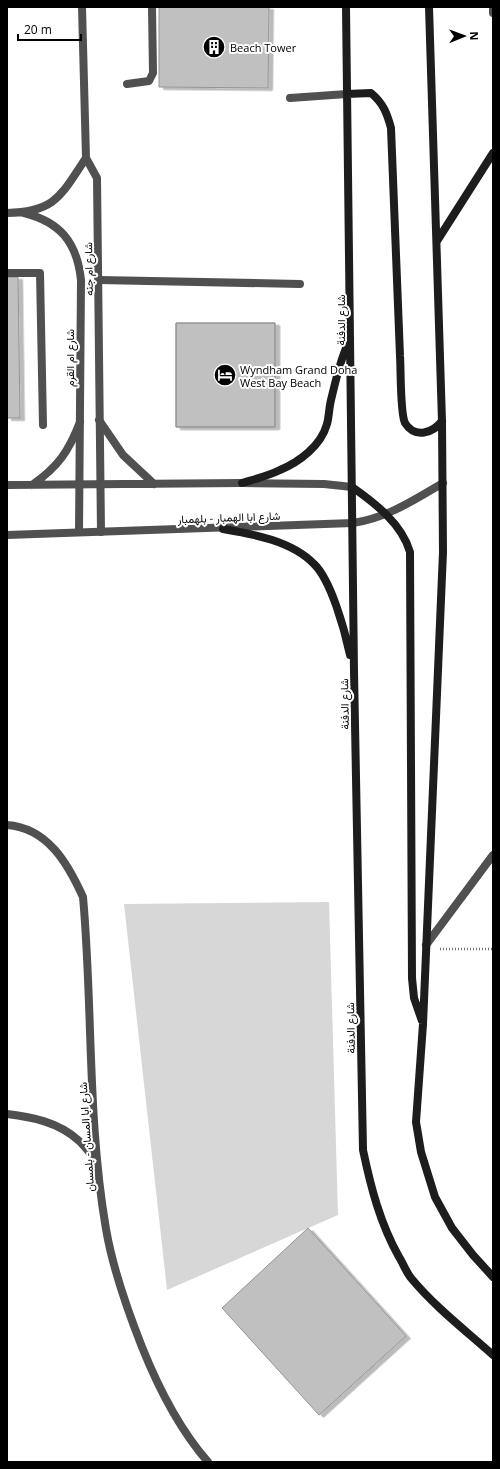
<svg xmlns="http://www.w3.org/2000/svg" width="500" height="1469" viewBox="0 0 500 1469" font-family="'Open Sans',Vazirmatn,sans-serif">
<defs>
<filter id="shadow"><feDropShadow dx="4.5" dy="2.5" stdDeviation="0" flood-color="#0004"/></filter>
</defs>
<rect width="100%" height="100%" fill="#fff"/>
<!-- green -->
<path fill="#d7d7d7" d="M329 902 338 1215 167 1290 124 904Z"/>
<!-- building -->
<path fill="#c0c0c0" stroke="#949494" filter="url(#shadow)" d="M159 7H269L268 88 159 87Z
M7 277H18L20 418H7Z
M176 323H275V427H176Z
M176 323H275V427H176Z
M308 1228 406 1336 319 1415 222 1308Z"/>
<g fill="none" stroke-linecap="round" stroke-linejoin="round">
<!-- path -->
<path stroke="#727272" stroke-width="2.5" stroke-dasharray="1 2" stroke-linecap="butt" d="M440 949H493"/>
<!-- service -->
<path stroke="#505050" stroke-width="8" d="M493 7V13
M127 84 149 81 153 73 152 7
M290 98 347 94
M99 280 300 284
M426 945 493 855"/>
<!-- minor -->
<path stroke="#505050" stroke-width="8" d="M82 7 86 158 97 178 101 532
M7 213C56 212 61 195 86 158
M24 213C60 222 77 242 81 280L79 532
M7 273H40L43 425
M7 825C48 828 68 864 83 897 93 1007 87 1119 106 1229 113 1270 127 1309 142 1347 158 1387 180 1430 208 1462
M7 1114C32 1117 58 1122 78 1140 85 1146 90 1154 97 1161"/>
<!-- tertiary -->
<path stroke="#505050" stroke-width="8" d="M99 420 123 455 154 484
M7 485 242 483 324 484 352 487
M32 485C58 467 69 451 80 422
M7 535 353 523C387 518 414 500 443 483"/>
<!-- secondary -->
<path stroke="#1d1d1d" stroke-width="8" d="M346 7 354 671 363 1150C371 1188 380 1223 399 1257 403 1263 406 1272 411 1278 435 1307 465 1330 493 1355
M429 7 442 421 443 552 423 1024 416 1122 421 1152 435 1197 452 1228 473 1255 493 1277
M347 94 371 93C383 103 387 113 391 128 394 204 397 280 400 356 401 370 400 413 405 423 415 439 433 433 442 421
M437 241 493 153
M242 483C255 479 268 476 280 470 299 462 321 446 327 424 329 417 329 408 331 400 336 379 341 358 350 339
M352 487C375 503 402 524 410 552L412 978 414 998 422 1021
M223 529C253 534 292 541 314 564 331 580 345 631 350 655"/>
</g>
<!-- icons -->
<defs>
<g id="building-disc" transform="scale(1.15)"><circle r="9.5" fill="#000" stroke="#fff"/><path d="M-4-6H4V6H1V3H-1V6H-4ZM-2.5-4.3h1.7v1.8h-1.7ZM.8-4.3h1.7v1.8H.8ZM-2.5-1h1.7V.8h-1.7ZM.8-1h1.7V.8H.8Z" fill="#fff"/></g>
<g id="hotel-disc" transform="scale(1.15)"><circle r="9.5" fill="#000" stroke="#fff"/><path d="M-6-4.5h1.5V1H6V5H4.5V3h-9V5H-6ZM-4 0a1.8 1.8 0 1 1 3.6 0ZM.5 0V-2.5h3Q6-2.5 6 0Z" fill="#fff"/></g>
</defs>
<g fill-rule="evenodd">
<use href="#building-disc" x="214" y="47"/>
<use href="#hotel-disc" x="225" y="375"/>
</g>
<g text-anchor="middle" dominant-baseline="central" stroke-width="4" stroke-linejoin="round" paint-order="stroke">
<!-- poi labels -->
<g font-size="11" fill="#000" stroke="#fff" text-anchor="start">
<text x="230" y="47">Beach Tower</text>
<text x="240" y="369">Wyndham Grand Doha<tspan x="240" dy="13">West Bay Beach</tspan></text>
</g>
<!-- street labels -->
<g font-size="11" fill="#000" stroke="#fff">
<text transform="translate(88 269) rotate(-91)">شارع ام جنه</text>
<text transform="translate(340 320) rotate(-90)">شارع الدفنة</text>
<text transform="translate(69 358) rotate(-90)">شارع ام القرم</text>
<text transform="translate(229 517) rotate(-2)">شارع ابا الهمبار - بلهمبار</text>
<text transform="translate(344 704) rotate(-91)">شارع الدفنة</text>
<text transform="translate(350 1028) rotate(-91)">شارع الدفنة</text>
<text transform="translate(86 1137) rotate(-94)">شارع ابا المسان - بلمسان</text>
</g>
</g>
<!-- border -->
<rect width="500" height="1469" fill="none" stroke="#000000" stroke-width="16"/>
<!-- north arrow -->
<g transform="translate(464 36) rotate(89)" stroke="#ffffff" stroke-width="3" paint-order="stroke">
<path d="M0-3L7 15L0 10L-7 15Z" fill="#000000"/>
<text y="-6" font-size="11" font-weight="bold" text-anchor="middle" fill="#000000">N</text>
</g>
<!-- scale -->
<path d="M18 34v6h63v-6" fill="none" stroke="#000000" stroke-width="2"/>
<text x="24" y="34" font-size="12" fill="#000000" stroke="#ffffff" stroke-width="3" paint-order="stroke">20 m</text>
</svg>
